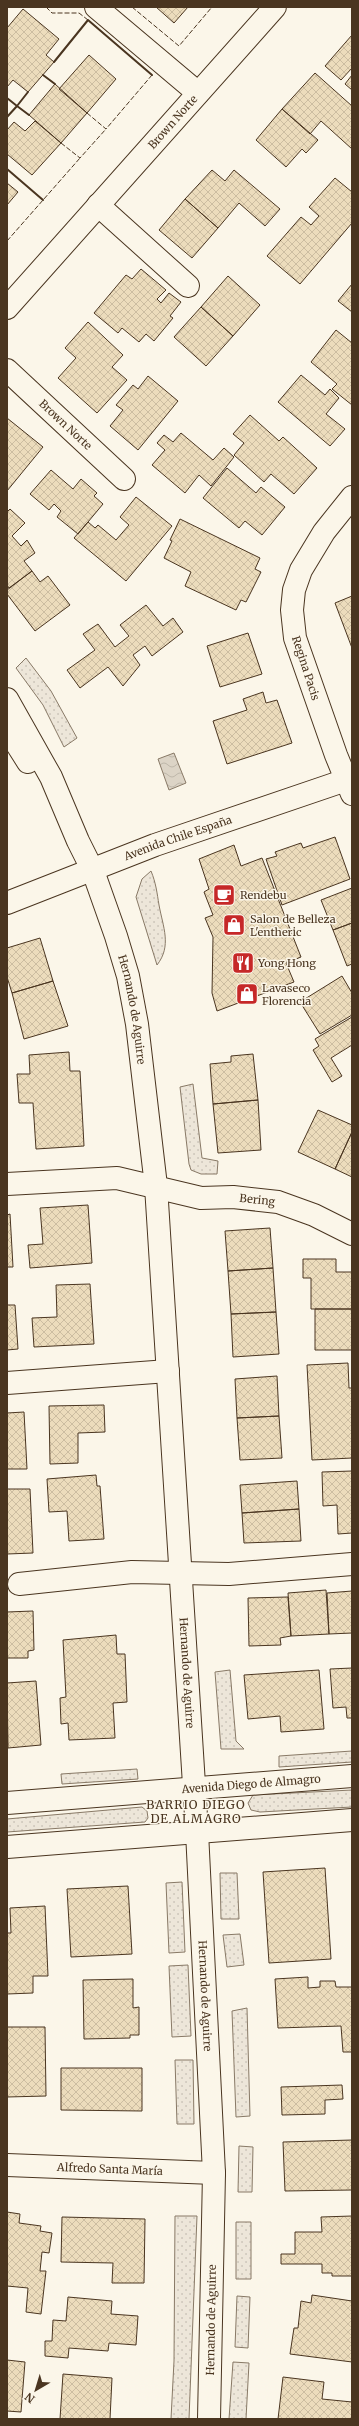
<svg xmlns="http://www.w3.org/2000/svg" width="359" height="2426" viewBox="0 0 359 2426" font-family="Merriweather,serif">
<defs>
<pattern id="grass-dots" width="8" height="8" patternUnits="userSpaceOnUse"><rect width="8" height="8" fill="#ede6d9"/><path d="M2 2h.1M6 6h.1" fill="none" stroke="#cdc6ba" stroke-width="1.8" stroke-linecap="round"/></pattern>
<pattern id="water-waves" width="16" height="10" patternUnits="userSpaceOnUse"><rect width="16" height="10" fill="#dcd4c6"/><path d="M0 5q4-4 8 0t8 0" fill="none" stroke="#beb7aa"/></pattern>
<pattern id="building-cross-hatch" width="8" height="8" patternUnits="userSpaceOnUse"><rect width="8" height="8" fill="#ecdcbc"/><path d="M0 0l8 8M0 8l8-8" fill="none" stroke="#ccbda1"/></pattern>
</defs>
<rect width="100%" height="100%" fill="#fbf6e9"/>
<!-- grass -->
<path fill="url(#grass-dots)" stroke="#887966" d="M26 658 51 691 77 738 64 747 43 705 16 668Z
M151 871C156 883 157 893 159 905 163 927 172 946 157 965L136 897 142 879Z
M193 1084 202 1158 218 1161 217 1174H201L191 1170 189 1164 180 1087Z
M230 1670 236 1741 244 1749H221L215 1672Z
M352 1751V1762L279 1767V1756Z
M137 1769 138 1779 62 1784 61 1774Z
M352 1790V1807L260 1812 251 1810 248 1803 253 1795Z
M142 1807 147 1811 148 1818 145 1822 7 1832V1819Z
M220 1873H237L239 1919H221Z
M182 1882 185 1952 169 1953 166 1883Z
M240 1934 244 1965 227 1967 223 1935Z
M188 1965 191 2036 172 2037 169 1966Z
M247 2008 250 2116 236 2117 232 2011Z
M175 2060H193L194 2124H177Z
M239 2146 253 2147 252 2192H238Z
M175 2216H197L189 2419H171L174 2361Z
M236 2222H251V2279H236Z
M237 2296 250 2297 248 2348 235 2347Z
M233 2362 249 2363 246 2419H229Z"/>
<!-- water -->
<path fill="url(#water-waves)" stroke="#887966" d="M174 753 186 783 169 790 158 759Z"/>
<!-- building -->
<path fill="url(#building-cross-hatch)" stroke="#4a3520" d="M156 7H188L174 23Z
M23 9 59 39 46 55 54 62 28 92 13 80 7 87V28Z
M352 35V68L341 80 325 66Z
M89 55 116 79 87 113 59 89Z
M315 73 352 106V149L321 121 310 134 282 109Z
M352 75V90L345 84Z
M55 84 87 113 61 143 29 115Z
M282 109 318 140 306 153 302 149 286 167 256 140Z
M35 121 61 143 32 175 7 154V130L14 122 25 131Z
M212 170 225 181 234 170 280 209 265 226 239 203 218 228 185 199Z
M335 178 352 192V223L300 284 267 256 301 217 311 225 319 216 309 207Z
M7 183 18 192 7 205Z
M185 199 218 228 192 258 159 230Z
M141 269 166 290 157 299 161 303 169 293 181 302 170 316 173 318 154 341 146 334 139 342 122 328 118 333 94 313 126 275 132 279Z
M228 276 260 305 233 336 201 307Z
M352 284V312L338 301Z
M201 307 233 336 206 366 174 337Z
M88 322 123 355 112 367 127 380 97 413 58 378 76 358 65 348Z
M336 330 352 343V405L332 389 337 384 311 362Z
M301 375 325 395 330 389 339 398 326 414 345 429 330 446 278 402Z
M148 376 178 401 138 450 110 426 123 410 116 405 133 385 138 389Z
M250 415 279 441 283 437 317 468 294 494 271 474 264 482 234 455 244 443 233 434Z
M7 418 43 447 7 491Z
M181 433 213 460 224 448 234 457 211 486 199 475 185 493 152 465 165 450 157 443 164 435 173 442Z
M227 468 256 493 261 487 285 507 262 535 245 521 239 528 203 498Z
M51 470 73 489 81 479 97 493 94 496 103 504 78 534 57 517 61 511 54 504 49 510 30 494Z
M136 497 172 526 126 581 74 538 88 522 95 528 98 525 116 540 129 525 120 517Z
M10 509 25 523 12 536 21 546 27 540 35 553 24 561 32 571 9 588 7 585V512Z
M180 519 260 558 255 569 261 572 246 602 241 600 236 610 185 586 191 572 164 558 172 541 170 540Z
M32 571 40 582 48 576 70 605 35 631 7 594V590Z
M352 596V648L335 603Z
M146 605 163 626 173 618 183 632 152 656 145 646 133 655 140 665 123 686 108 667 80 688 67 670 95 650 83 634 98 624 115 647 129 636 120 625Z
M248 633 262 674 220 687 207 646Z
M263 692 266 703 277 700 292 743 227 764 213 721 247 710 243 699Z
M335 837 350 879 282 905 266 859 277 856 275 852 301 843 303 848Z
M234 845 241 866 262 858 301 957 286 963 294 982 217 1011 212 993 213 937 205 918 213 915 204 892 209 889 199 859Z
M352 888V923L333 930 321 900Z
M352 923V964L347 966 333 930Z
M40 938 53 981 12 993 7 977V948Z
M342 976 352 993V1015L320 1034 300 1002Z
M53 981 68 1026 24 1039 12 993Z
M352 1017V1045L331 1058 342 1076 332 1082 313 1050 319 1046 315 1039Z
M69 1052 70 1071H80L84 1146 36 1149 33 1103H19L17 1074H30L29 1055Z
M253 1054 258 1100 213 1104 210 1064 231 1062V1056Z
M258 1100 261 1150 218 1153 213 1104Z
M318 1110 352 1125V1132L335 1169 298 1152Z
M352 1132V1177L335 1169Z
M88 1205 92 1263 30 1268 28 1245 43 1244 40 1208Z
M10 1214 13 1267H7V1215Z
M270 1228 273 1268 228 1271 225 1231Z
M303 1259H336V1272H352V1309H311V1278H303Z
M273 1268 276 1312 231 1314 228 1271Z
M90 1284 94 1344 34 1347 32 1318 57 1317 56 1285Z
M7 1305H15L18 1349 7 1350Z
M315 1309H352V1350H315Z
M276 1312 279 1354 233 1357 231 1314Z
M348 1363 349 1388H352V1458L312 1460 307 1365Z
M277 1376 279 1416 237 1418 235 1379Z
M104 1405 105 1432 78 1433V1463L50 1464 49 1406Z
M24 1412 27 1469H7V1413Z
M279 1416 282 1458 240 1460 237 1418Z
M352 1471V1533L338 1534 337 1505 323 1506 322 1472Z
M96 1475 97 1486H100L104 1539 69 1541 67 1511 49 1512 47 1479Z
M297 1481 299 1509 242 1513 240 1485Z
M7 1489H30L33 1553 7 1554Z
M299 1509 301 1541 244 1543 242 1513Z
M326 1590 329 1634 291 1636 288 1593Z
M352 1591V1633L329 1634 327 1593Z
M288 1597 291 1636 280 1638 281 1645 249 1646 248 1598Z
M33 1611 34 1650 28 1651V1658H7V1612Z
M116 1635 117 1654H125L127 1702 113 1703 115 1738 69 1740 68 1723 61 1724 60 1698 66 1697 63 1640Z
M352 1668V1718H347L346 1707 333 1708 330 1669Z
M319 1670 324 1729 281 1732 280 1716 248 1719 244 1675Z
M36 1681 41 1745 8 1748 7 1683Z
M325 1868 331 1959 269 1963 263 1872Z
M128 1886 132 1954 71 1957 67 1889Z
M45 1906 48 1976H33V1993L7 1994V1933H11L10 1908Z
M308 1977V1988L320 1987V1981H335L336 1987H352V2052H343L341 2026 278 2028 275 1979Z
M133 1979V2008L139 2007V2035H130V2038L84 2039 83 1980Z
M7 2027H45L46 2096 7 2097Z
M61 2068H142V2111L61 2110Z
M342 2085 343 2099 325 2100V2114L282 2115 281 2087Z
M352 2140V2190L285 2191 283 2142Z
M7 2212 20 2214 19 2223 41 2226 40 2231 52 2233 49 2253 42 2252 40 2271H46L41 2314 26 2312 28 2288 7 2286Z
M352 2216V2276H332V2273H322V2264H281V2254H295V2232H322L321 2217Z
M62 2217 145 2219 144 2283H112L113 2263 61 2262Z
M312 2295 352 2301V2362L290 2354 294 2328H298L301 2301 311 2303Z
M68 2297 112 2301 111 2314 138 2316 136 2345 109 2343 108 2351 69 2348 68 2358 45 2356V2341H52L53 2320 66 2321Z
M7 2360 25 2362 21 2412 7 2411Z
M63 2374 112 2378 110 2419H60Z
M283 2377 324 2382 322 2399 352 2402V2419H278Z"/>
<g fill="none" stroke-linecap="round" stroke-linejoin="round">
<!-- minor casing -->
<g stroke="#4a3520" stroke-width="24">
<g id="minor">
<path d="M96 7 198 93"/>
<path d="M98 205 188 286"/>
<path id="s1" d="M7 308 275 7"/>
<path id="s2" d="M7 370 124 479"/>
<path d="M352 794 336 755 295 638 292 610 294 590 301 570 324 532 352 497"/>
<path id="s3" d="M7 903 155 845 352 778"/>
<path id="s4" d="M7 1184 117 1178 201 1198 233 1197 278 1202 314 1215 352 1234"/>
<path d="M7 1383 168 1371"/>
<path d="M19 1584 132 1572 229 1574 352 1564"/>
<path id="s5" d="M197 1832 214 2173 209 2419"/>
<path id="s6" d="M7 2165 214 2173"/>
</g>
</g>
<!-- tertiary casing -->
<g stroke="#4a3520" stroke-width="24">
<g id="tertiary">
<path id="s7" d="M7 699 51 777 78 841 93 871 116 936 128 976 137 1024 156 1186 197 1832"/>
<path d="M7 729 28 762"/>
<path id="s8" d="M7 1803 352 1776"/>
<path d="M7 1847 352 1820"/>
</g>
</g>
<!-- minor -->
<use href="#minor" stroke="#fbf6e9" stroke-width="22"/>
<!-- tertiary -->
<use href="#tertiary" stroke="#fbf6e9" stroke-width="22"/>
<!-- fence -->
<path stroke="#4a3520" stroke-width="1" stroke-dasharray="5 2" stroke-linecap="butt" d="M46 7 52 13H79L88 20
M132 7 179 46 212 7
M87 113 106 129 152 75
M61 143 80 158 106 129
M7 241 80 158"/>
<!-- wall -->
<path stroke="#4a3520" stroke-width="2" d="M54 62 88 20 152 75
M43 75 55 84
M7 98 17 106 28 92
M7 117 17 106 29 115
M7 169 43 200"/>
</g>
<!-- icons -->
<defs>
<g id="cafe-square" transform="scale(1.15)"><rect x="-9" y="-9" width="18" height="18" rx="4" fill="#c62828" stroke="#fbf6e9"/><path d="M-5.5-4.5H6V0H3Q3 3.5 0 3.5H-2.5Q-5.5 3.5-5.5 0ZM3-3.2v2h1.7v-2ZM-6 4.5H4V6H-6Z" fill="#fff"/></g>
<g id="shop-square" transform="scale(1.15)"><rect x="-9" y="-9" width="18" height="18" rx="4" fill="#c62828" stroke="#fbf6e9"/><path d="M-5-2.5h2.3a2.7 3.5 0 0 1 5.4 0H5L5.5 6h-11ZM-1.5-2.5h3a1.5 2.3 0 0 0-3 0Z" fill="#fff"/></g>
<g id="restaurant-square" transform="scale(1.15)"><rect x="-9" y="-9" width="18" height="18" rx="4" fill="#c62828" stroke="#fbf6e9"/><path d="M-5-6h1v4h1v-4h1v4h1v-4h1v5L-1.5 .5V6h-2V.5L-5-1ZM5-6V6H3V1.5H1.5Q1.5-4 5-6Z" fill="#fff"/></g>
</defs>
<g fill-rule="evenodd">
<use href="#cafe-square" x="224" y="895"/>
<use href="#shop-square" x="234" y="925"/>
<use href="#restaurant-square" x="243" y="963"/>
<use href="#shop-square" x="247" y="994"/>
</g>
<g text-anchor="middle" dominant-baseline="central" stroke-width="3" stroke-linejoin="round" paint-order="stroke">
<!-- street labels -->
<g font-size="11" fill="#4a3520" stroke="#fbf6e9">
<text stroke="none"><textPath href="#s1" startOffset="249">Brown Norte</textPath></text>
<text stroke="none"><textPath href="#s2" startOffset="80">Brown Norte</textPath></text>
<text transform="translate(306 668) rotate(72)">Regina Pacis</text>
<text stroke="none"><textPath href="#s3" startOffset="183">Avenida Chile España</textPath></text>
<text stroke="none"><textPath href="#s7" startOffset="337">Hernando de Aguirre</textPath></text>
<text stroke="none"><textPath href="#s4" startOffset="253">Bering</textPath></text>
<text stroke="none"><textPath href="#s7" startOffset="1003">Hernando de Aguirre</textPath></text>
<text stroke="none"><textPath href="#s8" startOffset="245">Avenida Diego de Almagro</textPath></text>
<text stroke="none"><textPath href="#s5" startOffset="164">Hernando de Aguirre</textPath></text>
<text stroke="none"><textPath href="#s6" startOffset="103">Alfredo Santa María</textPath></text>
<text transform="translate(211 2320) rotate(-89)">Hernando de Aguirre</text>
</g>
<!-- poi labels -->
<g font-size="11" fill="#4a3520" stroke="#fbf6e9" text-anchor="start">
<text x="240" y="895">Rendebu</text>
<text x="250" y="919">Salon de Belleza<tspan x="250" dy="13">L'entheric</tspan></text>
<text x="258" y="963">Yong Hong</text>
<text x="262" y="988">Lavaseco<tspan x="262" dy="13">Florencia</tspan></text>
</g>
<!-- neighbourhood labels -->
<g font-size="12" letter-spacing="1" fill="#4a3520" stroke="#fbf6e9">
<text x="196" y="1804">BARRIO DIEGO<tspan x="196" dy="14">DE ALMAGRO</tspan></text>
</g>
</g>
<!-- border -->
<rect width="359" height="2426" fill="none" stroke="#4a3520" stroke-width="16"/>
<!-- north arrow -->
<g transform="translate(36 2390) rotate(218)" stroke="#fbf6e9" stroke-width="3" paint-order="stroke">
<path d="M0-3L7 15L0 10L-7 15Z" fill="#4a3520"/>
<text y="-6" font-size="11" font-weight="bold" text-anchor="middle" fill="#4a3520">N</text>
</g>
</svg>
